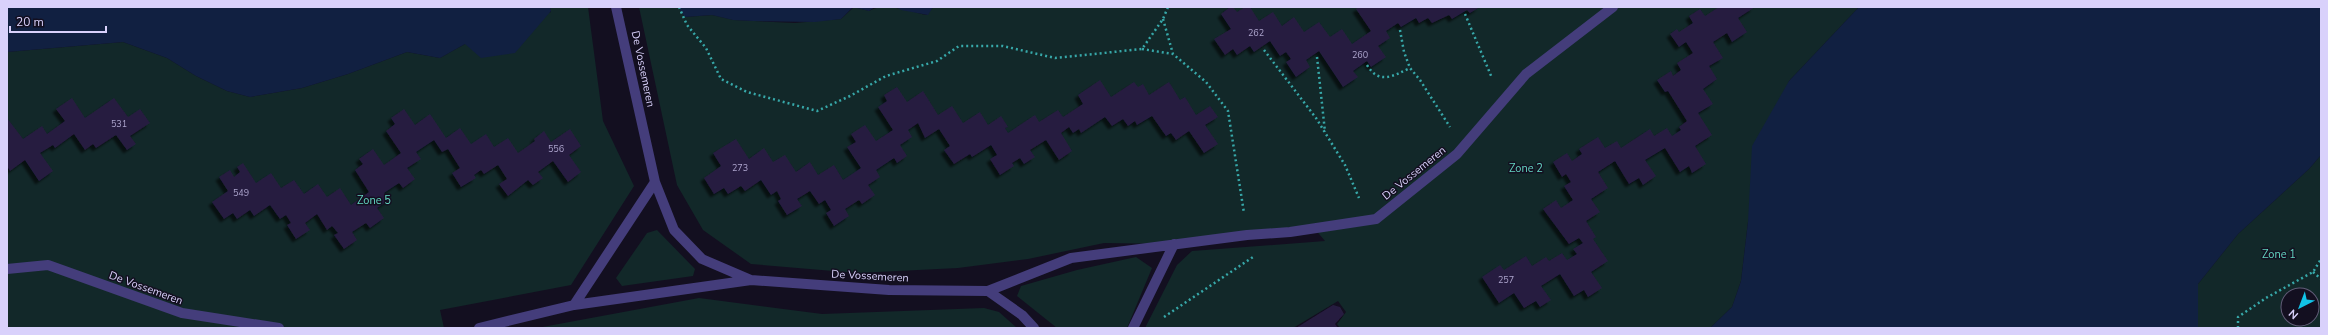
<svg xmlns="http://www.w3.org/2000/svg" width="2328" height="335" viewBox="0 0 2328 335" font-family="'Nunito Sans',sans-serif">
<defs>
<filter id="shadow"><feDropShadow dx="-3.5" dy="3.5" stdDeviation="1" flood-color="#0009"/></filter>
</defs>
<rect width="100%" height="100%" fill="#130f20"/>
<!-- green -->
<path fill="#122829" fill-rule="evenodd" d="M550 7H588L603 121 634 186 571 285 440 310 444 328H7V52L123 42 167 58 196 76 227 91 250 97 302 88 348 74 407 52 440 58 465 44 551 12Z
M639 7H678L685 17 712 15 734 20 795 23 841 19 854 7 869 11C884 1 911 12 927 15L933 7H1859L1789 81 1748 222 1741 281 1732 307 1710 328H1340L1337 324 1346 312 1338 301 1293 328H1145L1177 265 1192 251 1325 241 1314 228 1174 244 1104 243 1028 259 958 268 857 273 751 264 703 230 677 185Z
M2321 155V328H2198V284L2238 234 2309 169ZM2288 295H2312V319H2288Z
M657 230 695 269 693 276 622 286 616 278 647 233Z
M1136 257 1152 268 1127 328H1057L1017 296 1021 286 1077 270Z
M699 298 822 314 984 308 999 312 1017 328H537Z"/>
<!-- water -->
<path fill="#112041" d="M7 7H550L551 11 515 53 481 58 465 44 440 58 407 52 348 74 302 88 250 97 227 91 196 76 167 58 123 42 7 52Z
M678 7H875L869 11 853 7 841 19 815 22 753 21 733 20 712 15 685 17Z
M896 7H933L928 15 901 10Z
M1859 7H2321V155L2309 169 2238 234 2198 284V328H1710L1732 307 1741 281 1748 222 1752 146 1789 81Z"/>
<!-- building -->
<path fill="#261c3f" filter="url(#shadow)" d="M1230 7H1233L1237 12 1245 7H1250L1259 21 1273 12 1282 26 1294 17 1304 32 1319 22 1330 37 1342 29 1352 44 1371 31 1356 9 1359 7H1480L1470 13 1467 10 1452 19 1449 15 1432 23 1428 18 1419 23 1416 18 1401 27 1398 23 1386 31 1390 38 1378 46 1386 57 1371 67 1367 61 1353 71 1358 77 1343 87 1319 51 1306 60 1310 67 1296 77 1286 62 1291 59 1286 52 1280 56 1270 41 1254 52 1250 46 1237 55 1233 49 1225 55 1214 39 1231 29 1221 14Z
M1719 7H1755L1738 18 1747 32 1732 42 1727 33 1713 42 1723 58 1709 66 1717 79 1703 89 1713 104 1698 113 1712 135 1695 146 1706 164 1692 173 1689 166 1680 172 1665 148 1645 160 1656 176 1643 185 1639 178 1629 184 1615 161 1598 172 1608 188 1591 199 1600 212 1586 221 1596 237 1593 239 1608 261 1591 272 1602 288 1588 297 1584 290 1574 296 1560 274 1541 286 1551 300 1540 307 1536 301 1524 308 1514 293 1499 303 1482 277 1500 265 1504 270 1526 256 1532 266 1546 257 1549 261 1562 253 1567 260 1577 254 1573 249 1583 243 1579 238 1569 244 1543 209 1556 200 1561 208 1573 200 1564 186 1571 182 1566 174 1562 177 1553 162 1567 153 1572 161 1582 154 1579 149 1598 137 1605 148 1617 141 1621 148 1650 129 1654 136 1667 128 1672 136 1681 130 1679 127 1687 121 1668 91 1665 92 1657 80 1671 71 1673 76 1681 70 1677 63 1693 53 1686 42 1679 47 1670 34 1677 29 1679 32 1693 23 1689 16 1700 9 1705 16Z
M1100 80 1111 97 1134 82 1138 87 1143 84 1149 95 1169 82 1180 100 1185 97 1196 115 1210 106 1218 117 1205 125 1218 144 1204 153 1189 131 1176 140 1171 133 1166 136 1152 116 1137 125 1135 121 1128 126 1123 119 1112 126 1105 117 1081 133 1079 129 1073 133 1069 127 1061 133 1072 151 1059 160 1046 140 1030 150 1035 157 1024 164 1020 158 1012 163 1014 166 1000 175 990 159 997 155 991 145 972 157 970 154 954 164 944 150 950 146 939 129 925 138 918 123 908 130 912 137 900 145 907 156 897 163 894 158 876 170 880 177 868 185 875 195 862 204 859 200 845 209 849 216 834 226 826 213 831 210 825 200 819 204 810 191 797 199 802 206 787 215 778 201 781 199 777 191 771 195 761 180 745 191 741 186 728 194 724 188 714 194 704 178 721 166 713 153 736 139 749 159 764 148 773 162 785 155 796 172 810 162 818 175 834 165 843 180 861 168 847 147 856 142 851 134 865 125 876 141 893 130 878 107 887 101 884 95 897 87 907 102 923 91 938 115 952 106 963 123 980 112 988 125 1001 116 1008 127 1005 128 1008 133 1035 115 1039 122 1058 110 1063 117 1083 104 1078 95Z
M72 98 85 118 114 98 128 117 140 109 150 123 130 136 136 144 127 150 116 135 96 148 93 144 85 150 74 134 55 148 53 145 40 153 53 171 39 181 25 160 10 171 7 166V118L23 139 42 126 47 134 65 121 56 109Z
M404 109 415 125 430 114 446 138 460 128 471 144 486 134 494 147 508 138 518 153 535 141 534 139 544 131 551 142 570 129 581 146 569 155 581 172 568 182 553 161 538 172 543 178 533 185 528 180 508 196 499 184 507 179 498 165 484 174 481 170 474 175 476 178 461 187 452 173 460 168 448 149 442 152 434 140 416 152 421 159 407 168 415 179 403 188 399 183 384 193 389 200 377 208 384 218 370 228 366 223 352 232 357 240 344 249 334 235 338 233 332 226 327 230 317 214 305 223 310 230 296 239 287 225 291 223 286 215 280 219 270 205 254 216 250 210 237 219 233 213 224 219 212 202 228 191 219 177 230 170 234 177 240 172 237 167 243 163 256 183 271 173 281 188 294 180 304 194 318 184 327 197 340 188 351 205 369 192 355 170 363 164 359 159 373 149 384 165 401 153 386 131 395 124 391 118Z
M1333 305 1340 307 1344 314 1335 324 1338 328H1296Z"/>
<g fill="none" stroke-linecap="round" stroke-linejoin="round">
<!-- path -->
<path stroke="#37a8a9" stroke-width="2.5" stroke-dasharray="2 3" stroke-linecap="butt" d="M679 7 687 25 706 48 721 79 747 92 817 111 850 96 886 76 937 61 959 46H1003L1055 58 1142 49 1163 19 1168 7
M1465 14 1492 78
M1163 19 1173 54 1206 82 1228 111 1244 213
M1400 30 1404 52 1410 68 1420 80 1450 127
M1142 49 1173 54
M1264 50 1316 118 1345 165 1359 198
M1317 57 1325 132
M1367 65C1379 85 1393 76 1410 68
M2313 272 2321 279
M1164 317 1253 257
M2238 328V317L2266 298 2313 272 2321 259"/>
<!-- service -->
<path stroke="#443d7b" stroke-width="10" d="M616 7 655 182 674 230 702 259 751 280
M7 269 48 265 182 313 279 328
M988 291 1071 258 1247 235 1290 232 1376 219 1457 154 1526 74 1613 7
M574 305 655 182
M479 328 574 305 751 280 889 290 988 291 1022 315 1034 328
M1133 328 1174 244"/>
</g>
<g text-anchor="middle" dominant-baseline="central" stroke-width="3" stroke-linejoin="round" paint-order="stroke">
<!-- number labels -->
<g font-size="9" fill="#aca4cc">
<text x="1256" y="33">262</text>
<text x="1360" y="55">260</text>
<text x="119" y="124">531</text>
<text x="556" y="149">556</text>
<text x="740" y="168">273</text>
<text x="241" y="193">549</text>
<text x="1506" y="280">257</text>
</g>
<!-- street labels -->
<g font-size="11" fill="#d9d1fb" stroke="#130f20">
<text transform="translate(643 69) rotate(78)">De Vossemeren</text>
<text transform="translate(1414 173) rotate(-39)">De Vossemeren</text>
<text transform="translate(870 276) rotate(3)">De Vossemeren</text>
<text transform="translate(146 288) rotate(20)">De Vossemeren</text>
</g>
<!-- park labels -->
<g font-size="11" fill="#63d5c1" stroke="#130f20">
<text x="1526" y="168">Zone 2</text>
<text x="374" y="200">Zone 5</text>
<text x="2279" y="254">Zone 1</text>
</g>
</g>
<!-- border -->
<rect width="2328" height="335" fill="none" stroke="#d9d1fb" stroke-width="16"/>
<!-- north arrow -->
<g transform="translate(2300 307) rotate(222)"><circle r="19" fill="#130f20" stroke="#625d78"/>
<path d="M0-3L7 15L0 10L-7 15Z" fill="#12c3e7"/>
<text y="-6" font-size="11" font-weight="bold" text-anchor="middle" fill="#d9d1fb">N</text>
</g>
<!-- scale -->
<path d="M10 26v6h96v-6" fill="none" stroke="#d9d1fb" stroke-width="2"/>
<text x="16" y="26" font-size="12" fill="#d9d1fb" stroke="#130f20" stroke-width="3" paint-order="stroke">20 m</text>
</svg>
